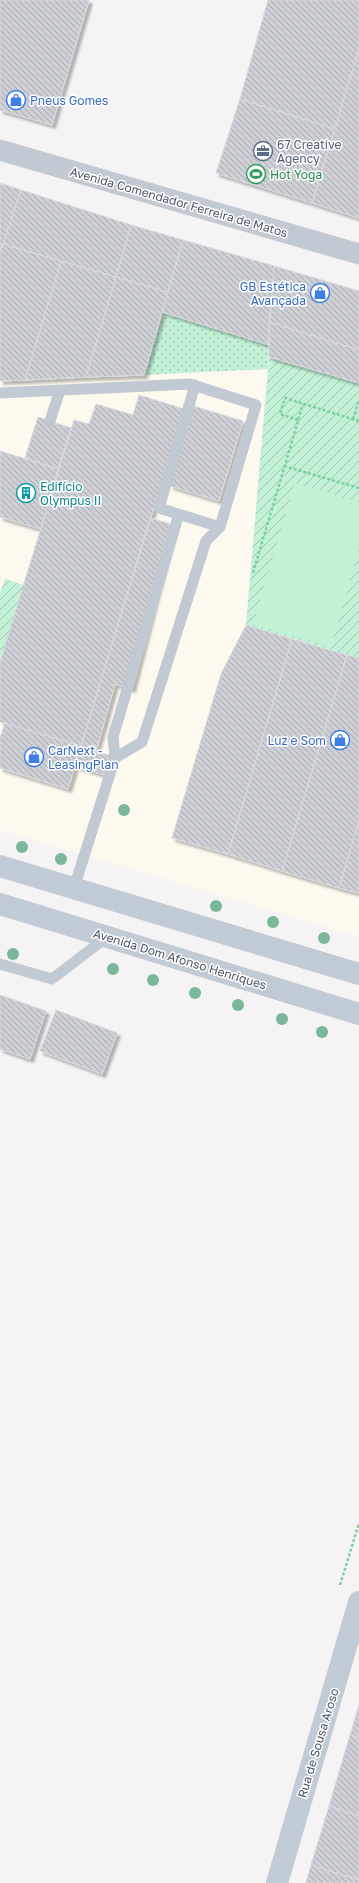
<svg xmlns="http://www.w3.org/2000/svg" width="359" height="1883" viewBox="0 0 359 1883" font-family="'Golos Text',sans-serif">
<defs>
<pattern id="grass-dots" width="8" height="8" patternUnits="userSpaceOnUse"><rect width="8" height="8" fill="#c3f1d5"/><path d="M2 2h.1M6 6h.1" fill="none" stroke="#a0c6b0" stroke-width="1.8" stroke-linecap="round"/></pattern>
<pattern id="garden-furrows" width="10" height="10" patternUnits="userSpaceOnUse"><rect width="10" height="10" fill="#c3f1d5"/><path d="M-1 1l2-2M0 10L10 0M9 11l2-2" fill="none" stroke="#a0c6b0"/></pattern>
<pattern id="building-back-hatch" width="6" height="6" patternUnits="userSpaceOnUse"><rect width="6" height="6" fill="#cdcfd5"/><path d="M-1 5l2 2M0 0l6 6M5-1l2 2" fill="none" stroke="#a8abb0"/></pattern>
<filter id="shadow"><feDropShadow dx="3.5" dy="3.5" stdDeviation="1" flood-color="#0004"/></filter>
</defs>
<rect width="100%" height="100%" fill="#f5f3f3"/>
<!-- commercial -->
<path fill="#fdf9ef" d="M268 369 246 625 359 658V937L0 830V381Z"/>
<!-- grass -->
<path fill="url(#grass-dots)" d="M162 312 269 345 268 369 144 375Z"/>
<!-- garden -->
<path fill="url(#garden-furrows)" d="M269 357 359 383V658L246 625Z
M5 579 24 585 0 662V593Z"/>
<!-- pitch -->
<path fill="#c3f1d5" d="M295 483 359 502V550L330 647 253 624Z"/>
<!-- building -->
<path fill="url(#building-back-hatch)" stroke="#d7d9de" filter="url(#shadow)" d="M0 0H89L52 125 0 110Z
M268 0H359V49L335 129 240 99Z
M359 49V218L312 203Z
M240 99 335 129 312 203 216 173Z
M0 183 21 190 3 244 0 243Z
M21 190 131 225 116 277 3 244Z
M131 225 183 240 168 292 116 277Z
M183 240 274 266 269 345 162 312Z
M0 243 3 244 0 253Z
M3 244 61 261 25 380 0 381V253Z
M61 261 116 277 86 377 25 380Z
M274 266 359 291V350L269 322Z
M116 277 168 292 144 375 86 377Z
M269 322 359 350V383L269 357Z
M139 395 184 409 81 746 0 722V662L74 420 89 424 96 404 133 415Z
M193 406 243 421 219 501 170 486Z
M38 417 71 428 58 469 25 458Z
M0 451 58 469 41 529 0 517Z
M150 518 174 525 132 689 115 684 96 751 81 746Z
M246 625 292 639 228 854 172 838 221 674Z
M292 639 347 655 282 871 228 854Z
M347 655 359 658V821L339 888 282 871Z
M5 723 81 746 68 789 0 768V738Z
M81 746 111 756 105 775 74 766Z
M359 821V893L339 888Z
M0 995 46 1011 30 1059 0 1049Z
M56 1010 117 1033 102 1074 40 1051Z
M359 1705V1738L350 1735Z
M350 1735 359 1738V1816L329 1806Z
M329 1806 359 1816V1880L311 1865Z
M311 1865 359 1880V1883H306Z"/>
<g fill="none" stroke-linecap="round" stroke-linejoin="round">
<!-- path -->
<path stroke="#7ad0a6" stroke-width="2.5" stroke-dasharray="3 2" stroke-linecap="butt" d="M353 419 359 400
M298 420 280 414 285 398 359 421
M284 466 359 488
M253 573 303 404
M340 1585 359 1523"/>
<!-- lane -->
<path stroke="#c1cad2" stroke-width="11" d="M195 385 159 508 220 527
M0 393 190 384 256 405 220 527 206 541 142 742 115 758 74 888
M50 421 60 390
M115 758 113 737 179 514
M0 964 52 979 107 937"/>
<!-- street -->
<path stroke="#c1cad2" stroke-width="21" d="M0 150 359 254"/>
<!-- secondary -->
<path stroke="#c1cbd6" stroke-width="22" d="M0 866 359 974
M0 904 359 1014
M277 1883 359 1602"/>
</g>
<!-- trees -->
<g fill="#7bb799">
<circle cx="124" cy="810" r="6"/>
<circle cx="22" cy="847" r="6"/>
<circle cx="61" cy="859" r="6"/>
<circle cx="216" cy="906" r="6"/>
<circle cx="273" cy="922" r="6"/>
<circle cx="324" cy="938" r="6"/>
<circle cx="13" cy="954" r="6"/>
<circle cx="113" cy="969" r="6"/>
<circle cx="153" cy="980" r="6"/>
<circle cx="195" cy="993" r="6"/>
<circle cx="238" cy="1005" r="6"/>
<circle cx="282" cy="1019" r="6"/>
<circle cx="322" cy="1032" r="6"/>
</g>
<!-- icons -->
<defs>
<g id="shop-ring" transform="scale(1)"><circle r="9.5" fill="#fff" stroke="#3f7fe0" stroke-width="1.5"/><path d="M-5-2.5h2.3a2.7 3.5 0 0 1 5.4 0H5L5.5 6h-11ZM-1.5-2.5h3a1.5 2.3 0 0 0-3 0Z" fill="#3f7fe0"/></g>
<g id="office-ring" transform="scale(1)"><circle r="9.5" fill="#fff" stroke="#5c6f8a" stroke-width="1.5"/><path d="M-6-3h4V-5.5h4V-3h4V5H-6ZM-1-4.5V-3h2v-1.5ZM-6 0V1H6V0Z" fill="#5c6f8a"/></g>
<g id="stadium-ring" transform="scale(1)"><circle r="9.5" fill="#fff" stroke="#2e9e5b" stroke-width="1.5"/><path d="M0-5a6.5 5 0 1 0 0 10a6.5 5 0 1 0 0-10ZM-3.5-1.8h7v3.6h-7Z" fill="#2e9e5b"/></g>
<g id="building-ring" transform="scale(1)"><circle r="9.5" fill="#fff" stroke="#0f9aa8" stroke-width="1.5"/><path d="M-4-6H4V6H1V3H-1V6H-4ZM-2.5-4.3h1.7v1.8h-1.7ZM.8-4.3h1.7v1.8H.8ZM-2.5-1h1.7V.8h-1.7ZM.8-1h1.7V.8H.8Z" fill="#0f9aa8"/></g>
</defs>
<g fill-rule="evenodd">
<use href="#shop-ring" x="16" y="100"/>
<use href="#office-ring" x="263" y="151"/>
<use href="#stadium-ring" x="256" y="174"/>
<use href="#shop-ring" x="320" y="293"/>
<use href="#building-ring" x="26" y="493"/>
<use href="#shop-ring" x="340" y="740"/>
<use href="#shop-ring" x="34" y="757"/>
</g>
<g text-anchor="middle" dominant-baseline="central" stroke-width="3" stroke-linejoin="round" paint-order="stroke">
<!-- shop labels -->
<g font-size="12" fill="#366cbe" stroke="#fff" text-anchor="start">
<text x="30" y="100">Pneus Gomes</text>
<text x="306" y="286" text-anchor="end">GB Estética<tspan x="306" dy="14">Avançada</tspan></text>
<text x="326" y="740" text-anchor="end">Luz e Som</text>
<text x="48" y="750">CarNext -<tspan x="48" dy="14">LeasingPlan</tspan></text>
</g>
<!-- service labels -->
<g font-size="12" fill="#4e5e75" stroke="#fff" text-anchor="start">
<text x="277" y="144">67 Creative<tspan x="277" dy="14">Agency</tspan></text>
</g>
<!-- leisure labels -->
<g font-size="12" fill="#27864d" stroke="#fff" text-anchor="start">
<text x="270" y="174">Hot Yoga</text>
</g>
<!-- street labels -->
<g font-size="12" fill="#4a5661" stroke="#fff">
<text transform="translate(179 202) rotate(16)">Avenida Comendador Ferreira de Matos</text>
<text transform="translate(180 959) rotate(17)">Avenida Dom Afonso Henriques</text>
<text transform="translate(318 1743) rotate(-73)">Rua de Sousa Aroso</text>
</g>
<!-- culture labels -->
<g font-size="12" fill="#0d838f" stroke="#fff" text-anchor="start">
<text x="40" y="486">Edifício<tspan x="40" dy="14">Olympus II</tspan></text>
</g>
</g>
</svg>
